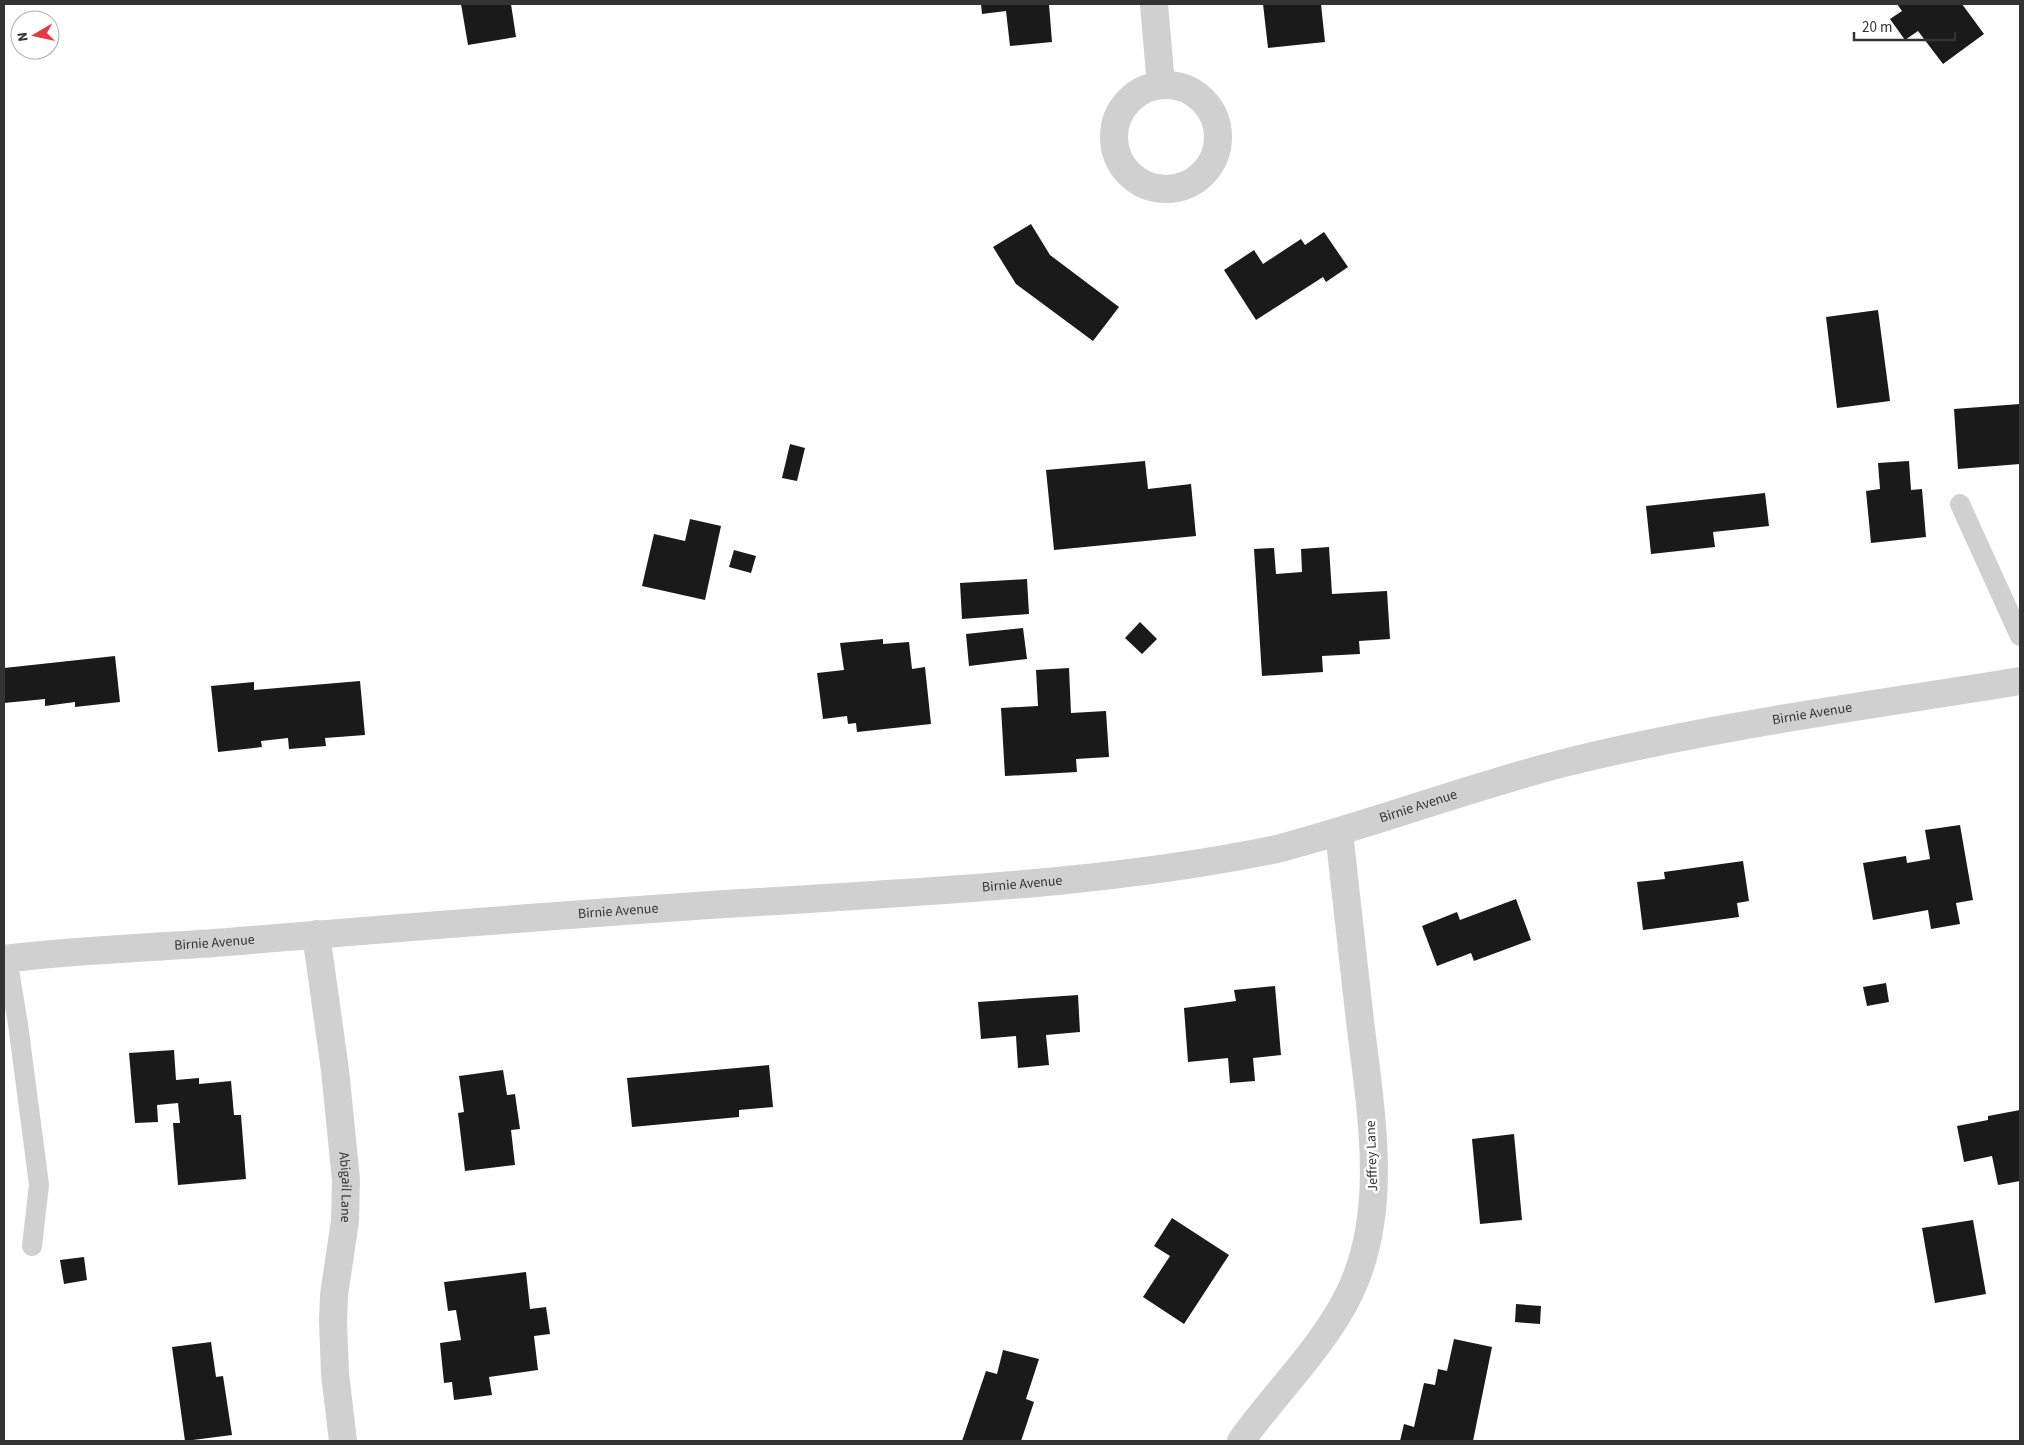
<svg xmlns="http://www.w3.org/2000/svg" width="2024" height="1445" viewBox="0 0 2024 1445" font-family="'Source Sans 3',sans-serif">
<rect width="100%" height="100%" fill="#fff"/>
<!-- building -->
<path fill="#1a1a1a" d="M461 4H511L516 37 468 45Z
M981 4H1049L1052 42 1010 46 1006 11 982 14Z
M1263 4H1321L1325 42 1268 48Z
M1897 4H1962L1984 34 1943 64 1918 31 1905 40 1890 19 1902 11Z
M1031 224 1050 255 1119 307 1093 341 1016 284 993 247Z
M1324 232 1348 267 1326 282 1323 277 1256 320 1224 270 1254 250 1263 264 1301 239 1305 245Z
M1878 310 1890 401 1837 408 1826 317Z
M2020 404V464L1958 469 1954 409Z
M790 444 805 448 797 481 782 478Z
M1145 461 1148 489 1191 484 1196 536 1054 550 1046 470Z
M1909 461 1911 490 1922 489 1926 537 1871 543 1866 491 1880 489 1878 463Z
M1765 493 1769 526 1713 532 1715 547 1651 554 1646 506Z
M690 519 721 526 705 600 642 586 654 534 685 541Z
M1329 547 1332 594 1387 591 1390 639 1359 641 1360 654 1322 656 1323 672 1262 676 1254 549 1274 548 1276 574 1302 572 1301 549Z
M734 550 756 556 751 573 729 567Z
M1027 579 1029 614 962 619 960 583Z
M1140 622 1157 639 1142 654 1125 638Z
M1023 628 1027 659 969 666 966 634Z
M883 639V644L909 642 912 669 925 667 931 724 857 732 856 723 848 724 847 716 823 719 817 673 844 670 840 643Z
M115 656 120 702 75 707V702L45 706V699L4 703V668Z
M1069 668 1071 713 1106 711 1109 757 1076 759 1077 772 1005 776 1001 708 1038 706 1036 670Z
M360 681 365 735 325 738 326 746 289 749 288 738 261 741 262 747 218 752 211 686 254 682V690Z
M1960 825 1973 900 1956 903 1960 924 1931 929 1928 910 1873 920 1863 863 1906 856 1907 863 1930 859 1925 830Z
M1743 861 1749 901 1737 903 1739 917 1643 930 1637 882 1665 879 1664 872Z
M1516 899 1531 940 1474 961 1471 953 1437 966 1422 926 1457 912 1460 920Z
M1886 983 1889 1002 1867 1006 1863 987Z
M1275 986 1281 1055 1253 1058 1255 1081 1230 1083 1228 1058 1188 1062 1184 1008 1236 1001 1234 990Z
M1078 995 1080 1032 1046 1035 1049 1065 1018 1068 1016 1036 981 1039 978 1002Z
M174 1050 176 1080 199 1078V1084L231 1081 234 1115H241L246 1179 178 1185 173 1123H180L178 1103 157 1105 158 1122 135 1123 129 1053Z
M769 1065 773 1107 739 1110V1117L632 1127 627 1078Z
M503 1070 507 1095 515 1094 520 1129 511 1130 515 1165 465 1171 458 1113 464 1112 459 1076Z
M2020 1110V1181L1998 1185 1992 1156 1964 1162 1957 1126 1988 1120V1116Z
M1514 1134 1522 1220 1480 1224 1472 1139Z
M1172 1218 1229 1255 1184 1324 1143 1297 1170 1256 1154 1246Z
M1973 1220 1986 1294 1935 1303 1922 1228Z
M84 1257 87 1280 64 1284 60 1260Z
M526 1272 530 1309 546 1307 550 1334 534 1336 538 1370 489 1377 492 1395 454 1400 452 1382 444 1383 440 1343 461 1340 456 1310 448 1311 444 1282Z
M1516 1304 1541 1306 1540 1324 1515 1322Z
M1454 1339 1492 1347 1473 1441H1400L1404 1424 1414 1427 1424 1383 1435 1385 1438 1369 1447 1371Z
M211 1342 216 1377 223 1376 232 1435 185 1441 172 1347Z
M1003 1350 1039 1359 1026 1399 1034 1402 1021 1441H962L986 1371 997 1374Z"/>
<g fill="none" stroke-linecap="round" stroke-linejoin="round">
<!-- service -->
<path stroke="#d0d0d0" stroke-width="20" d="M1960 504 2020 636
M7 958 18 1024 39 1185 32 1246"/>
<!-- minor -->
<g stroke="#d0d0d0" stroke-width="28">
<path d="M1154 4 1161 85"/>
<circle cx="1166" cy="137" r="52"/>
<path id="s1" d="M316 934 335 1070 346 1180 345 1221 334 1295 333 1321 335 1374 343 1441"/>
<path id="s2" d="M4 959C74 950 145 948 215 943 397 928 578 913 759 902 932 891 1107 884 1277 849 1372 824 1464 789 1560 764 1711 726 1867 706 2020 681"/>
<path d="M1241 1441C1275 1393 1325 1345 1350 1292 1391 1207 1369 1102 1359 1012 1352 952 1346 892 1339 832"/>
</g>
</g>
<g text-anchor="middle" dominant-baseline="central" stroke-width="5" stroke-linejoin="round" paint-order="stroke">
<!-- street labels -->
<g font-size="14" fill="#333" stroke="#fff">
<text stroke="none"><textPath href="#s2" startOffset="1831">Birnie Avenue</textPath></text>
<text stroke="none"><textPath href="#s2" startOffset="1426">Birnie Avenue</textPath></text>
<text stroke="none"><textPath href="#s2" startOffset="1021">Birnie Avenue</textPath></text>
<text stroke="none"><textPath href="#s2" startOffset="616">Birnie Avenue</textPath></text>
<text stroke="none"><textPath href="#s2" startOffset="211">Birnie Avenue</textPath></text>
<text transform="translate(1372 1156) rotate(-92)">Jeffrey Lane</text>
<text stroke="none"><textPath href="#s1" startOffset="255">Abigail Lane</textPath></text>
</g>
</g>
<!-- border -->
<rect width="2024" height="1445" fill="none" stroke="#333333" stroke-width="10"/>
<!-- north arrow -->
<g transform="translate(35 35) rotate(261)"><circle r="24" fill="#ffffff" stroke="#adadad"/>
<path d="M0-4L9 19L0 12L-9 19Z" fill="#e63946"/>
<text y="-8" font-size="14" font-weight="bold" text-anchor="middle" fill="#333333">N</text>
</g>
<!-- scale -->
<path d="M1854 32v8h101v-8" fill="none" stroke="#333333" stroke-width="2.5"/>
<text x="1862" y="32" font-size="15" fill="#333333" stroke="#ffffff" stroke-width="4" paint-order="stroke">20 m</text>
</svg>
